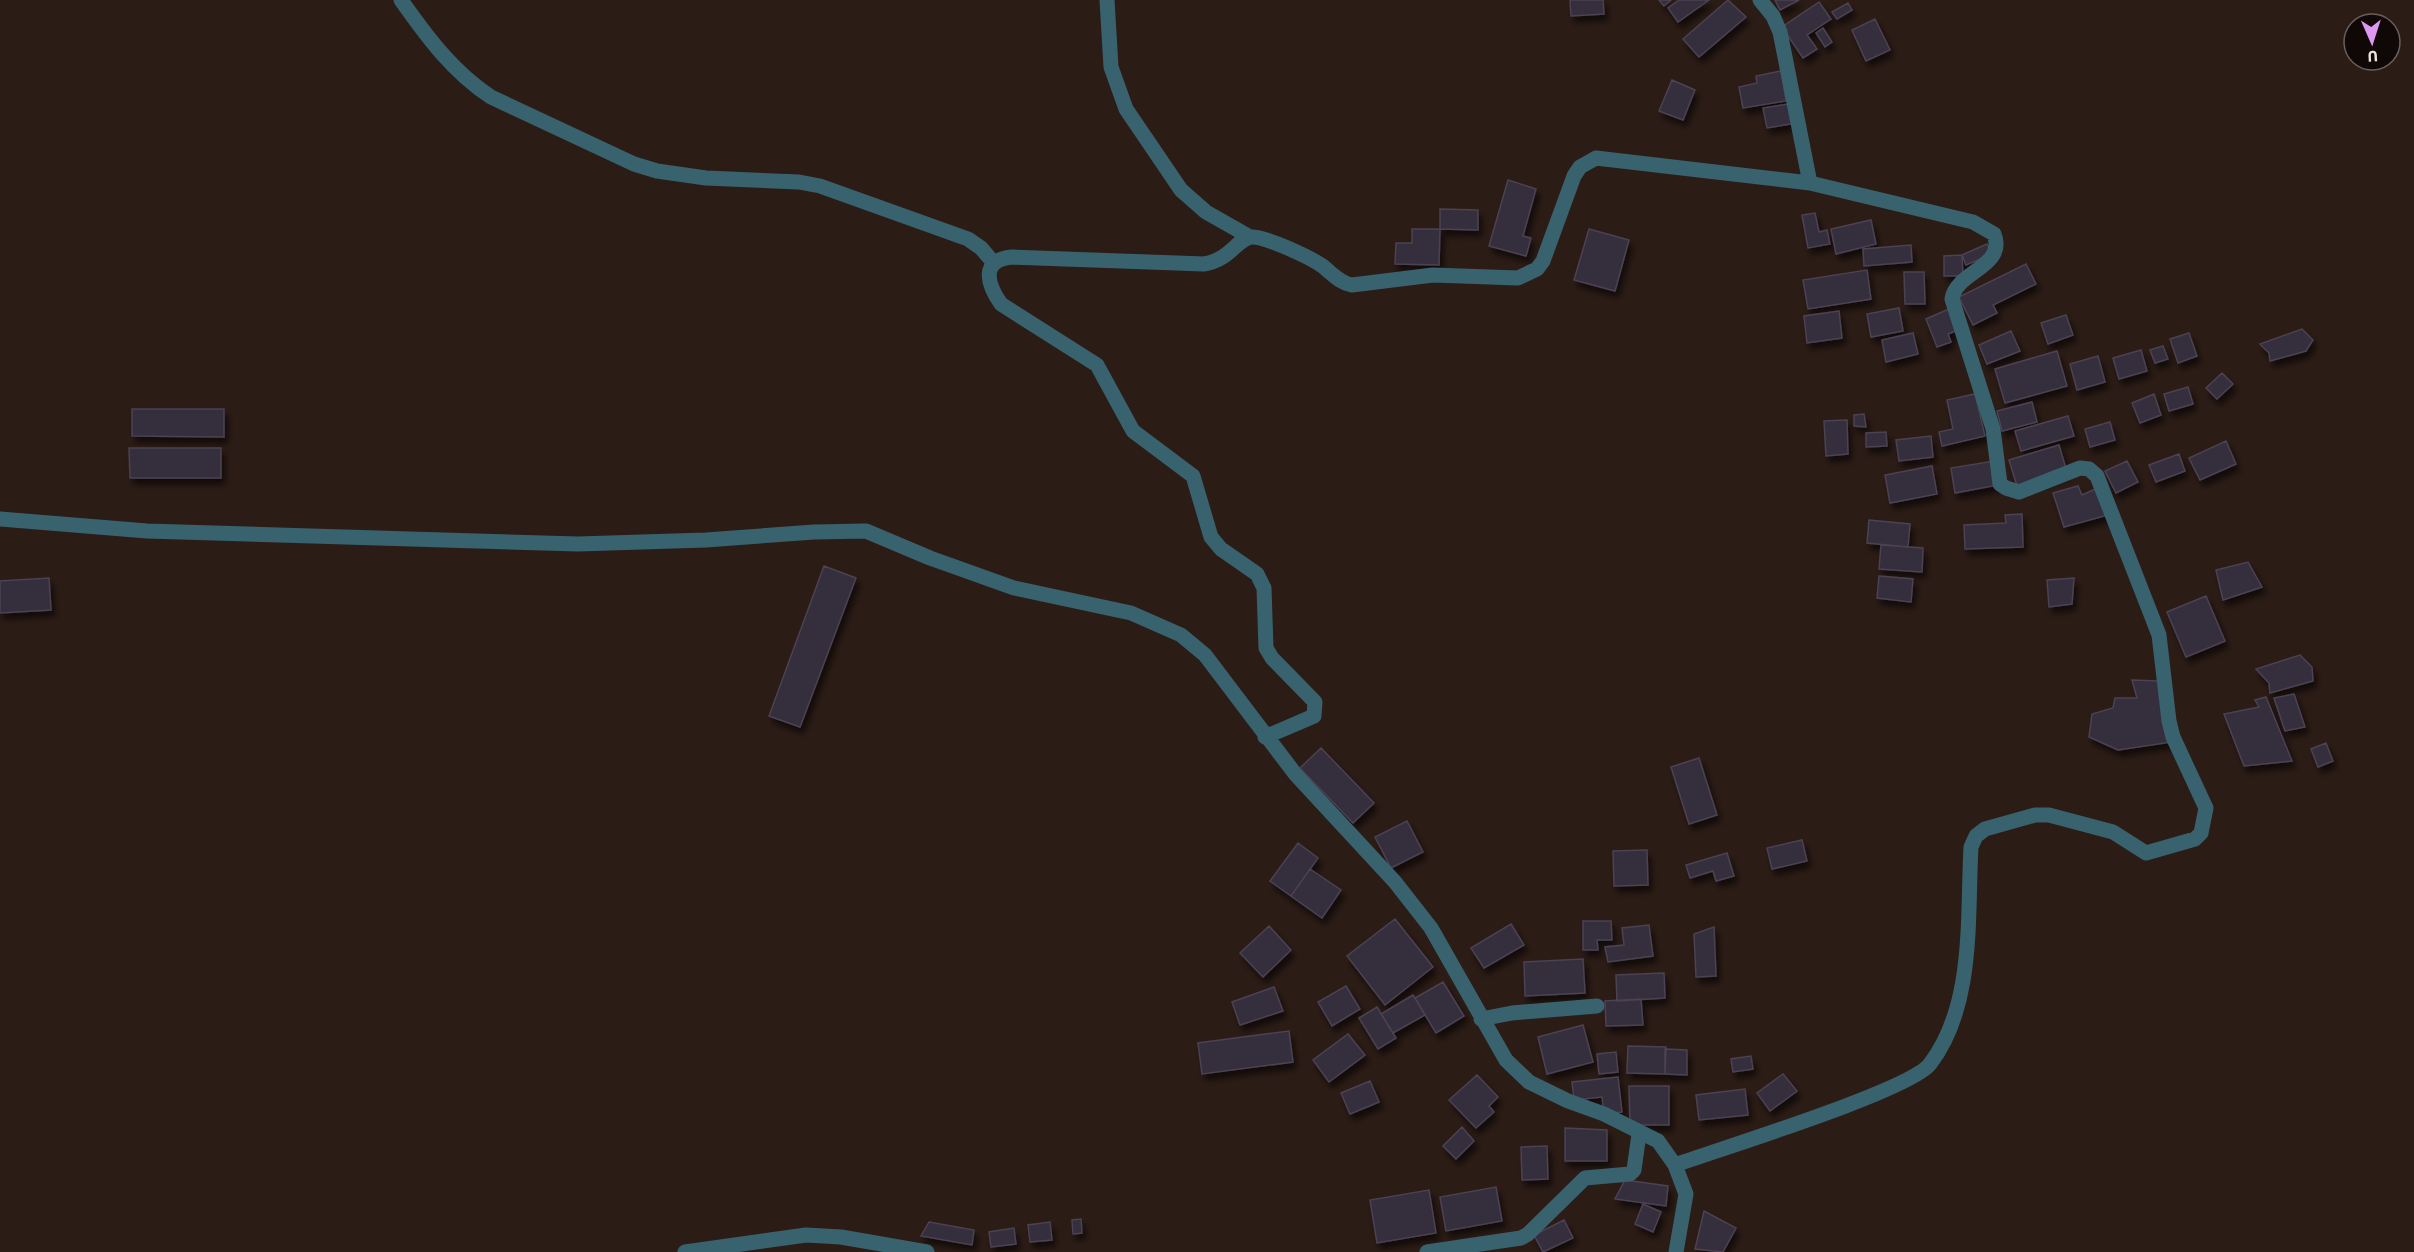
<svg xmlns="http://www.w3.org/2000/svg" width="2414" height="1252" viewBox="0 0 2414 1252" font-family="'Source Sans 3',sans-serif">
<defs>
<filter id="shadow"><feDropShadow dx="3.5" dy="6" stdDeviation="3" flood-color="#0009"/></filter>
</defs>
<rect width="100%" height="100%" fill="#2c1c16"/>
<!-- building -->
<path fill="#352d3c" stroke="#4b4252" stroke-width="1.5" filter="url(#shadow)" d="M1570 0H1603L1604 14 1571 16Z
M1659 0H1671L1664 6Z
M1679 0H1709L1678 22 1668 8Z
M1728 0 1746 17 1699 57 1683 39Z
M1775 0H1799L1780 10Z
M1819 2 1831 19 1807 35 1817 49 1803 58 1782 27Z
M1848 3 1852 10 1837 19 1832 12Z
M1875 19 1890 50 1866 61 1852 30Z
M1823 28 1832 42 1825 47 1816 33Z
M1781 71 1786 101 1743 108 1739 87 1757 83 1756 76Z
M1672 80 1695 90 1683 120 1659 111Z
M1788 104 1791 124 1767 128 1763 108Z
M1508 180 1536 189 1523 236 1531 238 1526 256 1489 246Z
M1440 209 1478 210V230L1440 229Z
M1815 213 1819 232 1827 230 1830 244 1808 248 1802 215Z
M1871 220 1876 244 1836 254 1831 229Z
M1412 229H1440L1439 265 1395 264 1396 243H1412Z
M1589 229 1629 240 1615 291 1574 280Z
M1987 244 1992 254 1966 265 1962 255Z
M1911 245 1912 262 1864 266 1863 249Z
M1962 255 1963 276H1944V256Z
M2026 264 2036 284 1993 305 1997 313 1973 325 1959 297Z
M1867 270 1871 299 1808 309 1803 280Z
M1904 272H1924L1925 304H1905Z
M1899 308 1903 331 1871 337 1867 314Z
M1949 309 1958 330 1948 334 1951 342 1937 347 1926 319Z
M1839 311 1842 338 1807 343 1804 316Z
M2066 315 2073 335 2048 344 2041 323Z
M2302 329 2313 340 2306 351 2270 361 2269 353 2260 344Z
M2011 331 2020 351 1987 364 1979 345Z
M1913 333 1918 354 1886 362 1882 340Z
M2189 333 2197 356 2178 363 2170 339Z
M2163 346 2168 359 2155 363 2150 350Z
M2141 350 2147 371 2119 379 2113 358Z
M2057 351 2067 386 2005 403 1995 369Z
M2098 356 2105 382 2077 390 2070 364Z
M2222 373 2233 384 2217 399 2206 388Z
M2188 387 2193 404 2169 411 2164 394Z
M1975 394 1985 436 1942 446 1939 432 1953 429 1947 400Z
M2154 394 2161 415 2140 423 2132 403Z
M2032 402 2037 422 2002 431 1997 411Z
M132 409H224V437L132 436Z
M1864 414 1866 427 1854 426V415Z
M2068 416 2074 436 2021 451 2015 431Z
M1847 420 1848 454 1826 456 1824 421Z
M2110 422 2115 440 2090 447 2085 429Z
M1886 432 1887 446 1866 447V433Z
M1931 436 1933 457 1899 461 1896 440Z
M2226 441 2236 464 2200 480 2189 458Z
M2059 445 2067 472 2017 486 2009 460Z
M129 448H221V478H130Z
M2179 454 2185 471 2156 482 2149 465Z
M1994 461 1998 485 1955 493 1951 468Z
M2127 461 2138 482 2116 493 2105 471Z
M1932 466 1937 494 1890 503 1885 475Z
M2107 484 2108 515 2064 527 2053 493 2078 486 2082 495Z
M2022 514 2023 547 1965 549 1964 525 2006 523 2005 515Z
M1869 520 1910 524 1908 547 1867 543Z
M1881 545 1923 548 1922 572 1879 569Z
M2248 562 2262 587 2223 600 2216 570Z
M824 566 856 578 800 727 769 716Z
M1879 576 1913 579 1911 602 1877 598Z
M49 578 51 610 0 613V581Z
M2074 578 2072 604 2049 607 2047 580Z
M2206 596 2225 641 2186 657 2167 612Z
M2300 655 2312 667 2313 681 2270 693 2269 683 2256 669Z
M2132 680 2158 681 2172 742 2118 750 2089 737 2092 714 2113 708 2115 698H2137Z
M2294 694 2305 727 2285 731 2274 698Z
M2266 697 2292 761 2244 766 2224 714 2259 707 2255 700Z
M2326 743 2333 761 2318 767 2311 749Z
M1321 748 1374 803 1353 823 1300 768Z
M1699 758 1717 815 1689 824 1671 767Z
M1407 821 1423 852 1391 868 1375 837Z
M1802 840 1807 861 1772 869 1767 848Z
M1298 843 1318 858 1291 896 1270 881Z
M1647 850 1648 885 1614 886 1613 851Z
M1727 853 1734 876 1716 881 1713 871 1690 878 1686 865Z
M1310 869 1341 890 1322 918 1291 896Z
M1395 919 1433 967 1385 1005 1347 956Z
M1583 921H1611L1612 940H1597L1598 950H1583Z
M1511 924 1524 945 1484 968 1471 948Z
M1649 925 1653 956 1608 962 1605 947 1624 945 1622 928Z
M1269 926 1291 950 1263 977 1240 953Z
M1714 927 1716 976 1696 977 1694 934Z
M1583 959 1585 993 1525 996 1524 962Z
M1664 973 1665 998 1617 1001 1616 975Z
M1443 982 1464 1016 1436 1033 1415 998Z
M1346 986 1360 1009 1332 1026 1318 1002Z
M1274 987 1283 1011 1240 1025 1232 1002Z
M1413 995 1425 1015 1393 1033 1381 1014Z
M1641 999 1643 1025 1606 1026 1605 1001Z
M1377 1007 1396 1038 1378 1049 1359 1018Z
M1583 1025 1593 1062 1547 1074 1538 1037Z
M1289 1031 1293 1062 1202 1074 1198 1043Z
M1348 1034 1365 1055 1329 1082 1313 1060Z
M1628 1046 1666 1047 1665 1074 1627 1073Z
M1665 1049 1687 1050V1075L1665 1074Z
M1616 1052 1618 1072 1599 1074 1597 1054Z
M1751 1056 1753 1069 1733 1072 1731 1059Z
M1783 1074 1797 1091 1770 1111 1757 1093Z
M1477 1075 1498 1097 1489 1106 1494 1112 1476 1128 1449 1100Z
M1618 1077 1622 1112 1604 1114 1602 1097 1574 1100 1572 1082Z
M1370 1081 1379 1102 1350 1114 1341 1093Z
M1629 1086H1669V1125H1630Z
M1745 1089 1748 1115 1699 1120 1696 1095Z
M1462 1127 1474 1141 1456 1159 1443 1146Z
M1565 1128 1607 1130V1161H1565Z
M1547 1146 1548 1179 1522 1180 1521 1147Z
M1625 1180 1668 1186 1666 1206 1615 1199Z
M1496 1187 1502 1221 1446 1231 1440 1197Z
M1429 1190 1436 1233 1377 1243 1370 1200Z
M1643 1204 1661 1212 1653 1232 1635 1224Z
M1704 1211 1736 1228 1723 1252 1695 1249Z
M1081 1219 1082 1233 1073 1234 1072 1220Z
M1564 1220 1573 1238 1543 1252 1534 1235Z
M929 1222 974 1230 972 1245 921 1236Z
M1050 1222 1052 1240 1030 1242 1028 1225Z
M1014 1228 1016 1244 991 1247 989 1232Z"/>
<g fill="none" stroke-linecap="round" stroke-linejoin="round">
<!-- minor -->
<path stroke="#39626f" stroke-width="15" d="M401 0C427 37 453 72 491 97L634 164 657 171 706 178 799 182 820 186 968 239 981 248 993 262
M1107 0 1111 67 1126 109 1181 190 1206 212 1250 237
M1760 0 1773 16 1780 32 1810 183
M0 519 147 531 578 544 706 540 814 532 866 531 930 558 1014 588 1131 613 1181 635 1205 655 1296 775 1395 882 1431 928 1506 1060 1529 1082 1568 1101 1604 1114 1658 1141 1675 1165 1686 1194 1676 1252
M1265 737 1314 716 1315 702 1272 658 1266 648 1264 588 1257 574 1221 549 1211 537 1193 476 1133 431 1097 365 1001 304C987 284 980 260 1012 257L1204 264C1230 260 1237 239 1251 237 1265 236 1309 257 1321 265 1331 272 1339 283 1352 285L1433 275 1518 278 1537 269 1543 261 1574 176 1580 167 1596 158 1810 183 1973 222 1994 234C2007 267 1956 271 1952 299L1993 429 2000 484 2006 488 2019 492 2080 468 2089 469 2097 476 2159 635 2169 721 2173 737 2206 808 2201 833 2195 839 2146 853 2113 832 2049 815H2035L1985 829 1976 836 1971 847C1967 917 1975 1005 1930 1064 1909 1091 1719 1149 1675 1165
M1481 1019 1512 1013 1597 1006
M685 1252 806 1235 841 1237 927 1252
M1427 1252 1521 1238 1528 1234 1585 1178 1630 1174 1634 1170 1639 1134"/>
</g>
<!-- north arrow -->
<g transform="translate(2372 42) rotate(177)"><circle r="28" fill="#0f0806" stroke="#69605e" stroke-width="1.5"/>
<path d="M0-4.5L10 22L0 15L-10 22Z" fill="#de98f2"/>
<text y="-9" font-size="16" font-weight="bold" text-anchor="middle" fill="#f1e5e1">U</text>
</g>
</svg>
